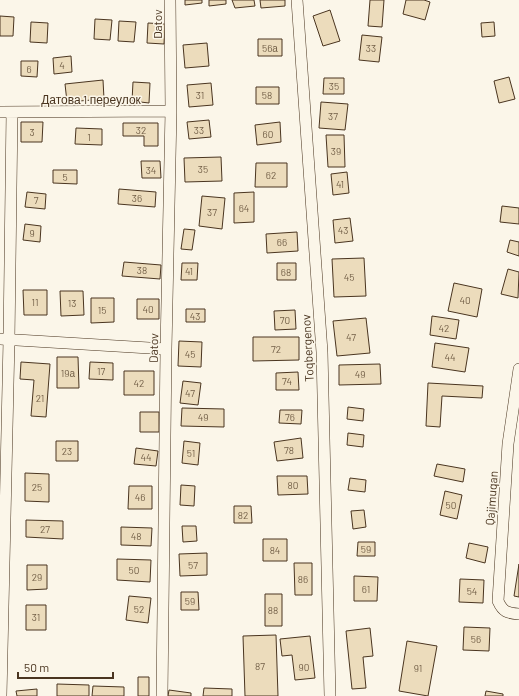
<svg xmlns="http://www.w3.org/2000/svg" width="519" height="696" viewBox="0 0 519 696" font-family="Barlow,sans-serif">
<rect width="100%" height="100%" fill="#fbf6e9"/>
<!-- building -->
<path fill="#ecdcbc" stroke="#4a3520" d="M185 0H202V3L185 5Z
M209 0H226V4L209 6Z
M232 0H254L255 6 235 8Z
M260 0H285V6L261 8Z
M370 0H384L382 27 368 26Z
M406 0H424L430 2 425 20 403 14Z
M330 10 340 41 323 46 313 16Z
M0 16 14 17 13 36H0Z
M95 19 112 20 110 40 94 39Z
M119 21 136 22 134 42 118 41Z
M31 22 48 23 47 43 30 42Z
M494 22 495 36 482 37 481 23Z
M148 23 165 24 164 44 147 43Z
M362 35 382 37 379 62 359 60Z
M258 39H282V56H258Z
M207 43 209 66 185 68 183 45Z
M71 56 72 72 54 74 53 58Z
M21 61H38L37 77 21 76Z
M509 77 515 99 499 103 494 81Z
M324 78H344V94H323Z
M103 80 104 99 67 102 65 84Z
M133 82 150 83 149 103 132 101Z
M211 83 213 105 189 107 187 85Z
M256 87H279V104H256Z
M321 102 348 104 345 130 319 128Z
M209 120 211 137 189 139 187 122Z
M21 122H43L42 142H21Z
M280 122 281 142 257 145 255 125Z
M123 123H158V146H144V136H123Z
M76 128 102 129V145L75 144Z
M326 135H344L345 167H328Z
M221 157 222 181 185 182 184 158Z
M141 161H160L161 178H142Z
M256 163H287V187H255Z
M53 170H77V184L53 183Z
M347 172 349 193 333 195 331 174Z
M119 189 156 192 155 207 118 204Z
M27 192 46 194 45 209 25 207Z
M254 192V222L234 223V193Z
M202 196 225 198 222 229 199 226Z
M502 206 519 208V224L500 222Z
M350 218 353 241 335 243 333 220Z
M25 224 41 226 40 242 23 240Z
M184 229 195 230 192 250 181 249Z
M297 232 298 251 267 253 266 234Z
M510 240 519 242V256L507 252Z
M364 258 366 296 334 297 332 259Z
M124 262 161 265 160 279 122 276Z
M182 263H198L197 280H181Z
M277 263H296V280H277Z
M508 269 519 272 518 298 501 294Z
M454 283 482 289 477 317 448 311Z
M23 290H47V315H24Z
M60 291H83L84 315 61 316Z
M91 298H114V322L91 323Z
M137 299H159V319H137Z
M186 309H205V322H186Z
M295 310 296 329 275 330 274 311Z
M432 316 459 320 456 339 430 335Z
M366 318 370 353 337 356 333 321Z
M253 337H299V360L253 361Z
M179 341 202 342 201 367 178 366Z
M435 343 469 348 465 372 432 367Z
M57 357H78L79 388H57Z
M21 362 50 364 46 417 31 416 34 380 20 379Z
M90 362 113 363V380L89 379Z
M380 364 381 384 339 385V365Z
M124 371H154V395H124Z
M298 372 299 390H276V373Z
M183 381 201 383 198 405 180 403Z
M428 383 483 386 482 398 442 396 440 427 426 426Z
M348 407 364 409 363 421 347 419Z
M182 408 224 409V427L181 426Z
M280 410H302L301 424 279 423Z
M140 412H159V432H140Z
M348 433 364 435 363 447 347 445Z
M301 438 303 458 277 461 274 442Z
M56 441H78V461H56Z
M184 441 200 443 198 465 182 463Z
M136 448 158 451 156 466 134 464Z
M437 464 465 469 463 482 434 476Z
M25 473 49 474V502L25 501Z
M277 476H307L308 494 278 495Z
M350 478 366 480 365 492 348 490Z
M181 485 195 486 194 506 180 505Z
M129 486H152V509H128Z
M445 491 462 495 457 519 440 515Z
M234 506H251L252 523H234Z
M364 510 366 527 353 529 351 511Z
M26 520 63 521V539L26 537Z
M182 526H196L197 541 183 542Z
M121 527 152 528 151 546 121 545Z
M263 539H287V561H263Z
M358 542H375V556H357Z
M469 543 488 547 485 563 466 558Z
M207 553V575L180 576 179 554Z
M117 559 151 560 150 582 117 580Z
M294 563H312V595H295Z
M519 564V597L514 596Z
M27 565H47V589L27 590Z
M354 576 378 577 377 601H354Z
M460 579 484 580 483 603 459 602Z
M181 592H198L199 610H181Z
M265 594H282V626H265Z
M129 596 151 598 148 623 126 620Z
M26 605H46V630H26Z
M464 627 490 628 489 651 463 650Z
M370 628 373 656 363 657 366 688 352 689 346 631Z
M276 635 278 696H245L243 636Z
M310 636 315 678 295 680 292 655 282 656 280 639Z
M407 641 437 646 428 696 399 691Z
M138 677H149V696H138Z
M57 684 89 685V696H57Z
M93 686 124 687V696H92Z
M204 688 232 689V696H203Z
M37 689V696H17L16 691Z
M169 690 191 693V696H168Z
M486 691 503 694V696H485Z"/>
<g fill="none" stroke-linecap="round" stroke-linejoin="round">
<!-- street casing -->
<g stroke="#4a3520" stroke-width="12">
<path id="street" d="M297 0 322 352 330 696
M0 112 171 111
M0 339 166 349
M519 369 508 444 498 601C503 612 507 613 519 614
M1 696 9 340 12 112
M162 696 166 349 171 111 170 0"/>
</g>
<!-- street -->
<use href="#street" stroke="#fbf6e9" stroke-width="11"/>
</g>
<g text-anchor="middle" dominant-baseline="central" stroke-width="3" stroke-linejoin="round" paint-order="stroke">
<!-- number labels -->
<g font-size="10" fill="#725f47">
<text x="270" y="48">56а</text>
<text x="371" y="48">33</text>
<text x="62" y="65">4</text>
<text x="29" y="69">6</text>
<text x="334" y="86">35</text>
<text x="200" y="95">31</text>
<text x="267" y="95">58</text>
<text x="333" y="116">37</text>
<text x="141" y="130">32</text>
<text x="199" y="130">33</text>
<text x="32" y="132">3</text>
<text x="268" y="134">60</text>
<text x="89" y="137">1</text>
<text x="336" y="151">39</text>
<text x="203" y="169">35</text>
<text x="151" y="170">34</text>
<text x="271" y="175">62</text>
<text x="65" y="177">5</text>
<text x="340" y="184">41</text>
<text x="137" y="198">36</text>
<text x="36" y="200">7</text>
<text x="244" y="208">64</text>
<text x="212" y="212">37</text>
<text x="343" y="230">43</text>
<text x="32" y="233">9</text>
<text x="282" y="242">66</text>
<text x="142" y="270">38</text>
<text x="189" y="271">41</text>
<text x="286" y="272">68</text>
<text x="349" y="277">45</text>
<text x="465" y="300">40</text>
<text x="35" y="302">11</text>
<text x="72" y="303">13</text>
<text x="148" y="309">40</text>
<text x="102" y="310">15</text>
<text x="195" y="316">43</text>
<text x="285" y="320">70</text>
<text x="444" y="328">42</text>
<text x="351" y="337">47</text>
<text x="276" y="349">72</text>
<text x="190" y="354">45</text>
<text x="450" y="357">44</text>
<text x="101" y="371">17</text>
<text x="68" y="373">19а</text>
<text x="360" y="374">49</text>
<text x="287" y="381">74</text>
<text x="139" y="383">42</text>
<text x="190" y="393">47</text>
<text x="40" y="398">21</text>
<text x="203" y="417">49</text>
<text x="290" y="417">76</text>
<text x="289" y="450">78</text>
<text x="67" y="451">23</text>
<text x="191" y="453">51</text>
<text x="146" y="457">44</text>
<text x="293" y="485">80</text>
<text x="37" y="487">25</text>
<text x="140" y="497">46</text>
<text x="451" y="505">50</text>
<text x="243" y="515">82</text>
<text x="45" y="529">27</text>
<text x="136" y="536">48</text>
<text x="366" y="549">59</text>
<text x="275" y="550">84</text>
<text x="193" y="565">57</text>
<text x="134" y="570">50</text>
<text x="37" y="577">29</text>
<text x="303" y="579">86</text>
<text x="366" y="589">61</text>
<text x="472" y="591">54</text>
<text x="190" y="601">59</text>
<text x="139" y="609">52</text>
<text x="273" y="610">88</text>
<text x="36" y="617">31</text>
<text x="476" y="639">56</text>
<text x="260" y="666">87</text>
<text x="304" y="667">90</text>
<text x="418" y="668">91</text>
</g>
<!-- street labels -->
<g font-size="12" fill="#4a3520" stroke="#fbf6e9">
<text transform="translate(157 24) rotate(-90)">Datov</text>
<text x="91" y="99">Датова 1 переулок</text>
<text transform="translate(153 348) rotate(-89)">Datov</text>
<text transform="translate(307 348) rotate(-93)">Toqbergenov</text>
<text transform="translate(491 498) rotate(-86)">Qajimuqan</text>
</g>
</g>
<!-- scale -->
<path d="M18 672v6h95v-6" fill="none" stroke="#4a3520" stroke-width="2"/>
<text x="24" y="672" font-size="12" fill="#4a3520" stroke="#fbf6e9" stroke-width="3" paint-order="stroke">50 m</text>
</svg>
